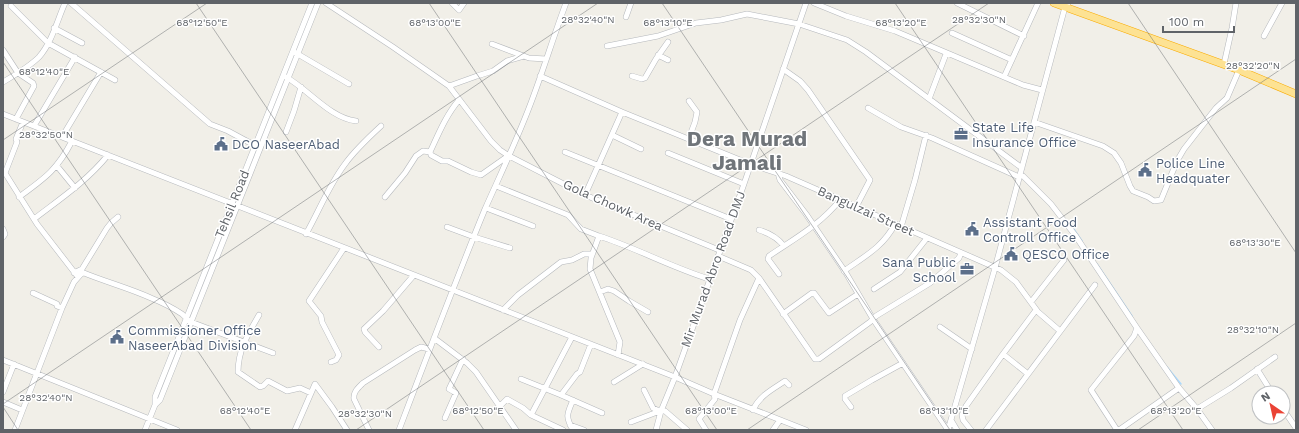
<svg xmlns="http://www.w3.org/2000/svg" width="1299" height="433" viewBox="0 0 1299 433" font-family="'Work Sans',sans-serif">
<rect width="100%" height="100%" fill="#f1efe8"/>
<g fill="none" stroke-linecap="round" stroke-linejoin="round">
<!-- stream -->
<path stroke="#aadaff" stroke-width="1.5" d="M1071 225 1082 241
M1097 264 1132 316
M1167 367 1181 384"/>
<!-- minor casing -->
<g stroke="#b5b8bc" stroke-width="6">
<path id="minor" d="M71 3 210 124 228 131 256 146
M326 3 393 47 449 86 491 141 500 150 509 156 585 195 719 250
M452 3 459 10 464 3
M814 3 846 16 895 31 1004 77 1023 85 1042 90
M957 3 1024 36
M11 6 48 43 115 80
M626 17 631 3
M54 28 82 43
M952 33 1012 60
M1264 36 1282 3
M492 44 529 58 546 59
M607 46 658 36 696 23 721 20 747 14 799 24 847 40 866 52 1022 168
M3 50 18 73 33 83 34 86 16 119
M296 53 349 84
M658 55 668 60
M1224 64 1232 28 1236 3
M783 69 800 81 808 90 870 180 856 207
M540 76 622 112 750 164 786 176 1001 270 1016 282 1038 312 1060 331
M632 76 642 79 645 78 656 59 668 42
M286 77C309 90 330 118 356 121
M1004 77 1038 3
M3 82C15 75 29 67 39 57 52 42 57 21 65 3
M449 86 477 76 493 71 507 61 524 56
M929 99 946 54
M459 100C446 115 438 135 430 152L431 155 442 161H448L471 172 481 175 508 156
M689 101 697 112 695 122 689 138
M868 108 901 127 932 138 1019 177
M3 114 675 377 714 394 806 430
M23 122 16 139 17 142 5 173 37 224 78 277
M1034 122 1103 146 1114 153 1121 163 1130 186 1133 191 1148 197 1154 201 1161 200 1177 161 1184 149 1216 108 1227 98 1239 70
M34 126 75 57
M286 132 294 111 301 87
M612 135 641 149
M62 137 101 72
M565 152 731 219
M668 153 744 184
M57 166 75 188
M778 173 780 180 806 214 846 273 873 319 948 430
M1020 175 1023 176 1051 204 1075 235 1137 328 1179 388 1197 409 1212 430
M496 186 568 215 581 229 599 236
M585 195 622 112
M19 197C45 178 57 170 72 141
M385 197 405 173 416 156 423 151 430 152
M486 208 533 226
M34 219C60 199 87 181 108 155
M447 227 474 237 510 248
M901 227 915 180 926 135
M3 229 5 234 3 237
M759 230C769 233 777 237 784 246
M306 234C319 211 329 185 345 164 355 150 368 138 381 126
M718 256 751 270 759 278 815 359H819L870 322 876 316 930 283 959 258 961 253
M844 271C865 256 883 247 895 224
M74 273 82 269 107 228 111 223 118 217
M779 274 768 259 769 256C794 239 820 225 840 200
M874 289 900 272 927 238
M600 292 608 289 614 291 629 301 648 312
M33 293 57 304V306L62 308
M1031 302 1064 260
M503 310 518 295 561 262 572 260 584 254H592
M783 314 812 293H814L829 313 858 294
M259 315C248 334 238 350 238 372L260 387 263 386 268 381 287 391 300 388 311 393
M940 327 972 349
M434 338 467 363 476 372 516 430
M379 347 365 332 364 329 383 311 414 275
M1003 354 1028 374
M618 355 620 342 590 269 591 258 599 236C636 248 671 267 709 279
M3 360 177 430
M331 362 336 360 339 355 322 322 321 316 309 301 344 248
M1257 369 1272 393
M521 379 561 395 602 413
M614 382 643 364
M644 390 653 408 657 410 665 411 687 430
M3 392 14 364
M561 395 577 374 580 372 591 344
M3 402 22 410
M155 405V397L312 3
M500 406 507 399 523 408 531 415 563 430
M851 407 845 399V396L872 380 903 363
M1197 409 1231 388 1275 357
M1283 409 1296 428
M753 410C759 396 773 389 785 381L789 385
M531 415 572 337
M445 418 456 393 449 389 463 359
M951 420 957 430
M631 422 660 411
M570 425 584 430
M15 430 62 308 74 282 81 274 84 273C106 282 129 288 151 298 161 302 173 308 182 314 185 317 187 319 191 322L273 353
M145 430 155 405 160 400 318 3
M295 430 315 384 332 407 347 430
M369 430 354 399C353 392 358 388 363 383L415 350 421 347 429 349
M399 430C427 356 455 282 485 209 501 173 518 138 532 100 544 68 554 35 566 3
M573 430C565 416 567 414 573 400
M656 430 661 411 675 377 744 184 806 3
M706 430 699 419 715 399 714 394 740 320 759 278
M773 430 780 420
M948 430 995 268 1065 7 1068 3
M971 430 963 420 962 415 966 406 1003 354 1036 310
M986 430 1095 285
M1117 430 1091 390 1134 336 1137 328
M1119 430 1179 388"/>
</g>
<!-- highway casing -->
<g stroke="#f9ab00" stroke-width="8">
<path id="highway" d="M1054 3 1239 70 1296 94"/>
</g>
<!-- minor -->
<use href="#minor" stroke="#fff" stroke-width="5"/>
<!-- highway -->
<use href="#highway" stroke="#fde293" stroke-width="7"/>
</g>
<!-- ticks -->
<path fill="none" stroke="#5f6368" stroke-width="1" stroke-opacity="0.45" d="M196 3 484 430M429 3 717 430M662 3 950 430M895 3 1183 430M1128 3 1296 253M3 62 251 430M3 140 207 3M3 404 598 3M3 407 18 430M356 430 989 3M747 430 1296 59M1138 430 1296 323"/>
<!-- icons -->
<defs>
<g id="office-bare" transform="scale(1.08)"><path d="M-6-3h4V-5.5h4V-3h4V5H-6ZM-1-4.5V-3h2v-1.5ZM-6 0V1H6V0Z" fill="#5c6f8a" stroke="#fff" stroke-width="2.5" paint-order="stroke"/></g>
<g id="civic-bare" transform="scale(1.08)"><path d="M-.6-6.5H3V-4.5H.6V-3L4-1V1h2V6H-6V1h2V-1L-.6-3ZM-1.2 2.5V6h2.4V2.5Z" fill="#5c6f8a" stroke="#fff" stroke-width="2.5" paint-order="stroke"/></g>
</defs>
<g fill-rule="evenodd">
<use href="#office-bare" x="961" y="134"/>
<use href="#civic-bare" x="221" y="144"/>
<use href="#civic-bare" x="1145" y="170"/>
<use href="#civic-bare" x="972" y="229"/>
<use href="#civic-bare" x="1011" y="254"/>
<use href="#office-bare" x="967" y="269"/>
<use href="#civic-bare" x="117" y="337"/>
</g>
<g text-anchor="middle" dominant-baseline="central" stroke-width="3" stroke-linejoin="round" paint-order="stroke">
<!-- service labels -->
<g font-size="13" fill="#4e5e75" stroke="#fff" text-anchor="start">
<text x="972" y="127">State Life<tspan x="972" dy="15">Insurance Office</tspan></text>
<text x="232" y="144">DCO NaseerAbad</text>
<text x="1156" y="163">Police Line<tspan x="1156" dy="15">Headquater</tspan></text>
<text x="983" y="222">Assistant Food<tspan x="983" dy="15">Controll Office</tspan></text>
<text x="1022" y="254">QESCO Office</text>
<text x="956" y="262" text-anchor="end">Sana Public<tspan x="956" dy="15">School</tspan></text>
<text x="128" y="330">Commissioner Office<tspan x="128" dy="15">NaseerAbad Division</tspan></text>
</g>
<!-- street labels -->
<g font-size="13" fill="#5f6368" stroke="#fff">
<text transform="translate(232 204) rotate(-68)">Tehsil Road</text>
<text transform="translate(613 205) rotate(24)">Gola Chowk Area</text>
<text transform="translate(866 211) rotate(24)">Bangulzai Street</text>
<text transform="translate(713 269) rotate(-70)">Mir Murad Abro Road DMJ</text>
</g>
<!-- town labels -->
<g font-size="21" font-weight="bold" fill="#70757a" stroke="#fff">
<text x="747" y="138">Dera Murad<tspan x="747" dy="24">Jamali</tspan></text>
</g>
</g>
<g font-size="10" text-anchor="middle" fill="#5f6368" stroke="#fff" stroke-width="3" stroke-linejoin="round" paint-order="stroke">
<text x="588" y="23">28°32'40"N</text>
<text x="979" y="23">28°32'30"N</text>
<text x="202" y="26">68°12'50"E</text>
<text x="435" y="26">68°13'00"E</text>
<text x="668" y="26">68°13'10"E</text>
<text x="901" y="26">68°13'20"E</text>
<text x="1253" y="69">28°32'20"N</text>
<text x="44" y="75">68°12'40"E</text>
<text x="46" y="138">28°32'50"N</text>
<text x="1255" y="246">68°13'30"E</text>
<text x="1253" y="333">28°32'10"N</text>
<text x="46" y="401">28°32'40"N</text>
<text x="245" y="414">68°12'40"E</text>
<text x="478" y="414">68°12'50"E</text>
<text x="711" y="414">68°13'00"E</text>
<text x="944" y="414">68°13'10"E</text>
<text x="1176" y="414">68°13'20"E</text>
<text x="365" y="417">28°32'30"N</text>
</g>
<!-- border -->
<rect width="1299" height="433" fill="none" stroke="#5f6368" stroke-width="8"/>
<!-- north arrow -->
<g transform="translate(1271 405) rotate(326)"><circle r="19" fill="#ffffff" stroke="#bfc1c3"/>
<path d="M0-3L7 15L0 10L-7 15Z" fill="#ea4335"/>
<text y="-6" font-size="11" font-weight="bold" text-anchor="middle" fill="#5f6368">N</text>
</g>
<!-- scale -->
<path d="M1163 26v6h71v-6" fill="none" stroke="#5f6368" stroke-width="2"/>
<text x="1169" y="26" font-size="12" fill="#5f6368" stroke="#ffffff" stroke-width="3" paint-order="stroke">100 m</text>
</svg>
